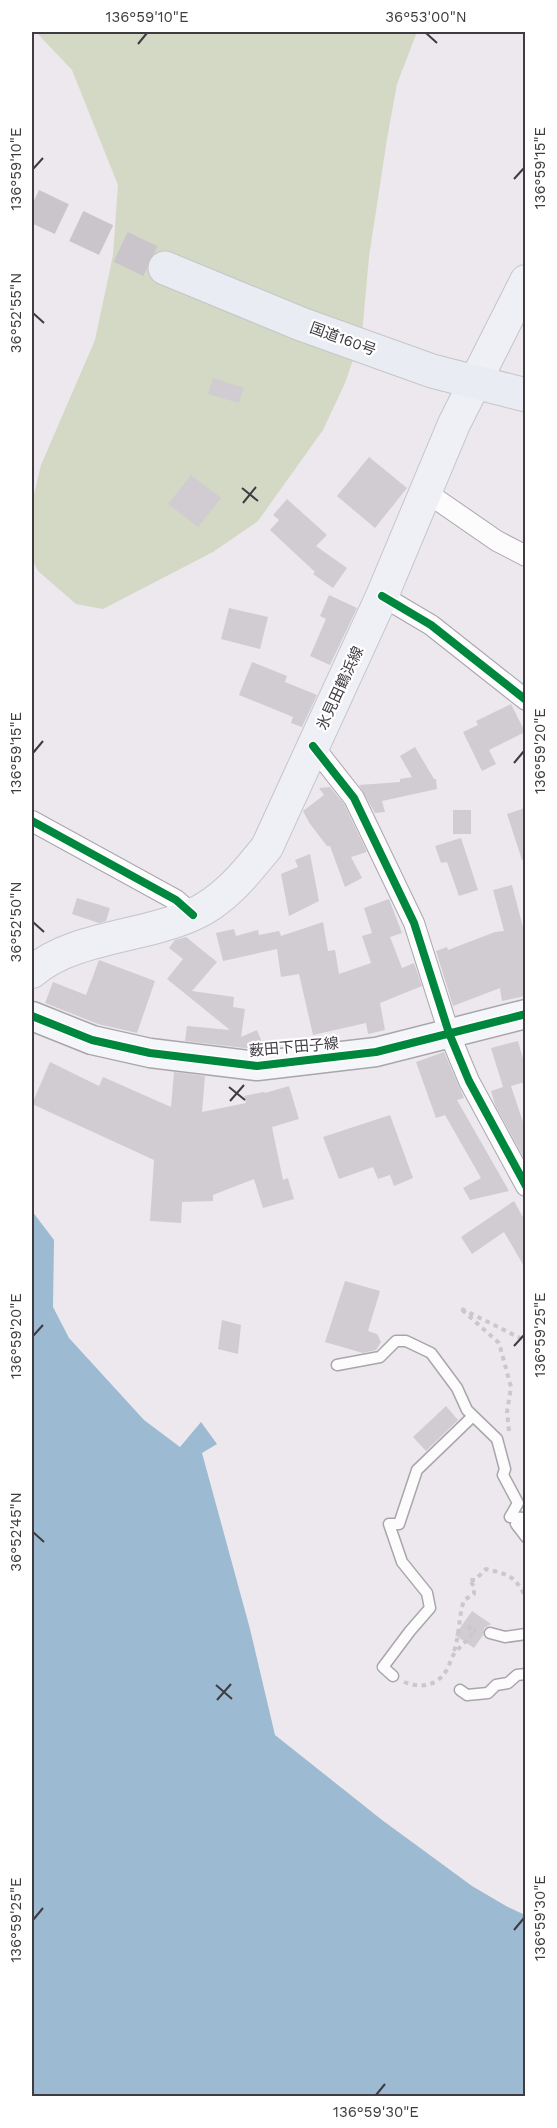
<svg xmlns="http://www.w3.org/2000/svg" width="557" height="2128" viewBox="0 0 557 2128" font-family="'Work Sans','Noto Sans JP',sans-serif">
<rect width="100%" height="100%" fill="#ece8ee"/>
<!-- green -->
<path fill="#d3d9c5" d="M36 32H417L397 84 387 139 369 257 362 334 345 383 323 430 258 521 213 552 103 609 76 604 38 571 32 559V503L41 465 95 340 113 255 118 185 72 70Z"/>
<!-- water -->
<path fill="#9cbad1" d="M32 1211 54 1240 53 1307 69 1338 144 1420 180 1447 201 1422 217 1444 202 1453 250 1629 275 1735 382 1820 472 1886 506 1906 525 1915V2096H32Z"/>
<!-- building -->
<path fill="#d0ccd1" d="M213 378 244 388 239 403 208 394Z
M369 457 407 488 375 528 337 496Z
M191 475 221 498 198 527 168 504Z
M287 499 327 535 316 546 347 568 333 588 313 574 315 572 270 530 279 520 273 515Z
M329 595 357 608 330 665 310 656 326 619 320 616Z
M229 608 268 617 260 649 221 639Z
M252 662 287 676 285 682 317 695 302 727 291 723 293 717 239 695Z
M511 704 525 732 489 750 496 764 482 771 463 732 478 725 476 721Z
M415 747 434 779H436L437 789 382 801 385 812 375 813 359 785 400 782V779L412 777 400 756Z
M330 787 344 804 367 852 351 857 362 878 345 887 330 846H327L310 824 303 811 324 795 319 788Z
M525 808V860H522L507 814Z
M453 810H471V834H453Z
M461 838 478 890 459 896 447 862 441 863 435 846Z
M310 854 319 901 289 916 281 874 298 867 295 860Z
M512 885 525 935V996L502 1001 500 988 453 1006 436 951 447 947 448 950 495 932 504 931 493 890Z
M77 898 110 908 106 921 99 923 72 914Z
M389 899 402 933 390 937 402 968 414 963 422 986 380 1003 385 1030 368 1034 366 1023 313 1035 299 974 281 977 277 949 223 961 216 933 234 929 236 936 258 930 259 935 279 931 281 936 323 922 328 951 335 950 339 974 371 963 362 936 372 933 364 908Z
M186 937 217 962 192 991 234 997 233 1007 245 1009 241 1037 257 1030 263 1045 253 1049 185 1041 187 1026 230 1030 167 979 183 959 169 948 175 940Z
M99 960 155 981 137 1033 98 1024 45 1003 53 982 86 995Z
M518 1041 525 1066V1082L511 1086 525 1128V1160L495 1105 491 1091 503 1087 491 1048Z
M444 1052 464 1098 457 1100 509 1191 470 1200 463 1188 481 1178 445 1115 436 1118 416 1062Z
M50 1062 99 1086 103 1077 171 1107 174 1072 205 1076 202 1112 246 1103 244 1096 264 1092 265 1093 289 1086 299 1119 272 1127 283 1180 288 1178 294 1199 263 1208 254 1179 213 1195V1201L182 1202 181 1223 150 1221 154 1160 32 1104Z
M390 1115 413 1178 394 1186 390 1175 378 1179 373 1167 339 1179 323 1137Z
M514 1201 525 1221V1268L504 1232 472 1254 461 1237Z
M345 1281 380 1291 368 1331 377 1334 381 1342 376 1350 363 1353 325 1342Z
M222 1320 241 1325 238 1354 218 1349Z
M446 1406 458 1420 426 1451 413 1437Z
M472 1611 491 1624 484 1628 483 1635 474 1648 455 1635Z"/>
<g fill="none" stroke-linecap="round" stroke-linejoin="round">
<!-- trunk-tunnel -->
<path stroke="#c9c5cb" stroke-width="33" stroke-dasharray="33 16" stroke-linecap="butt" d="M32 205 165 268"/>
<!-- service casing -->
<g stroke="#a9a6ab" stroke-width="13">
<path id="service" d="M337 1365 380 1357 396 1341H406L431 1353 457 1388 467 1410 497 1439 505 1469 503 1475 518 1503 510 1517 524 1518 516 1524 526 1537
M490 1633 505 1637 526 1634
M393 1676 383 1667 410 1631 430 1608 427 1593 402 1562 389 1524H399L417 1470 473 1416
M460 1690 467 1695 488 1693 496 1685 508 1683 517 1675 526 1674"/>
</g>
<!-- minor casing -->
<g stroke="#a9a6ab" stroke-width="22">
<path id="minor" d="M426 492 497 541 526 556
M382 596 431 625 526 700
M313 746 354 798 414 923 449 1033 469 1081 526 1186
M32 821 176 900 193 915"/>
</g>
<!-- secondary casing -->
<g stroke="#a9a6ab" stroke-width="31">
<path id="secondary" d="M32 1016 92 1040 150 1053 257 1066 376 1052 526 1014"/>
</g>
<!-- primary casing -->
<g stroke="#c6c5c8" stroke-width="34">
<path id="primary" d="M32 972C72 937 143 937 192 915 224 901 246 873 267 847L382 596 454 424 526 281"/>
</g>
<!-- trunk casing -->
<g stroke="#c6c5c8" stroke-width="35">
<path id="trunk" d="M165 268 301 324 432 371 526 395"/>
</g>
<!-- path -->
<path stroke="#c9c8ca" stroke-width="4" stroke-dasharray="4.5 4.5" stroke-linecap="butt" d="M509 1431 507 1412 511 1387 499 1343 460 1308 526 1341
M454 1651C460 1634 458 1619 464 1600L474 1594V1586L469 1580H475L486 1569C510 1575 514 1575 526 1598
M404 1682C420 1688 436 1687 446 1671 450 1666 450 1659 454 1654 460 1646 468 1641 473 1632L469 1627 476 1631"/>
<!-- service -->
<use href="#service" stroke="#fcfcfc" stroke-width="10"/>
<!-- minor -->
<use href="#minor" stroke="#fcfcfc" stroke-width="20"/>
<!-- secondary -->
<use href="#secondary" stroke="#f5f6f9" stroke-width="28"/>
<!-- primary -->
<use href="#primary" stroke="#eef0f6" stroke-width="32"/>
<!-- trunk -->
<use href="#trunk" stroke="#e9ecf3" stroke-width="33"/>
<!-- cycleway casing -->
<g stroke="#fff" stroke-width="11">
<path id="cycleway" d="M382 596 431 625 526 700
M313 746 354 798 414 923 449 1033 469 1081 526 1186
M32 821 176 900 193 915
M32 1016 92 1040 150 1053 257 1066 376 1052 526 1014"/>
</g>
<!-- cycleway -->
<use href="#cycleway" stroke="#00873e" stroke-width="8"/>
</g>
<!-- ticks -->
<path fill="none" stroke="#3f3b41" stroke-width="2" d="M426 33 437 43M138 44 147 33M33 169 43 158M514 179 524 168M33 313 44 323M242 488 258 501M243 503 256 487M33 753 43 741M514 763 524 751M33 922 44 932M229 1087 245 1100M230 1101 244 1085M33 1336 43 1325M514 1346 524 1335M33 1532 44 1542M216 1685 232 1699M217 1700 231 1684M33 1920 43 1908M514 1930 524 1918M376 2095 385 2084"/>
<g text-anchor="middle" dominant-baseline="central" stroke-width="4.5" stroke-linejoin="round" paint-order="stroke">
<!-- street labels -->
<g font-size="15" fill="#3f3b41" stroke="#fff">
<text transform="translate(343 339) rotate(20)">国道160号</text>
<text transform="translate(340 688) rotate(-65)">氷見田鶴浜線</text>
<text transform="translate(294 1047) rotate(-5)">薮田下田子線</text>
</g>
</g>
<!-- border -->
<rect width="557" height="2128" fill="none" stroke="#ffffff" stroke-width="66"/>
<rect x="33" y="33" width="491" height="2062" fill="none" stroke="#3f3b41" stroke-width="2"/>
<g font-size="15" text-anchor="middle" fill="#3f3b41">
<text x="147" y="22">136°59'10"E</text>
<text x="426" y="22">36°53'00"N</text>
<text transform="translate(540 168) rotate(-90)" y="5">136°59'15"E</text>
<text transform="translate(16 169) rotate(-90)" y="5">136°59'10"E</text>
<text transform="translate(16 313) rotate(-90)" y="5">36°52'55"N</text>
<text transform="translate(540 751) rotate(-90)" y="5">136°59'20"E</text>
<text transform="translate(16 753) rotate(-90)" y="5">136°59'15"E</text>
<text transform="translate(16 922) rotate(-90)" y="5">36°52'50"N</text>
<text transform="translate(540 1335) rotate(-90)" y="5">136°59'25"E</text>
<text transform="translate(16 1336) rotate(-90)" y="5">136°59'20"E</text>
<text transform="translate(16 1532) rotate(-90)" y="5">36°52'45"N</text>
<text transform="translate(540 1918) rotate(-90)" y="5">136°59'30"E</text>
<text transform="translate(16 1920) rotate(-90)" y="5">136°59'25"E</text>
<text x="376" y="2117">136°59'30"E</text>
</g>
</svg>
